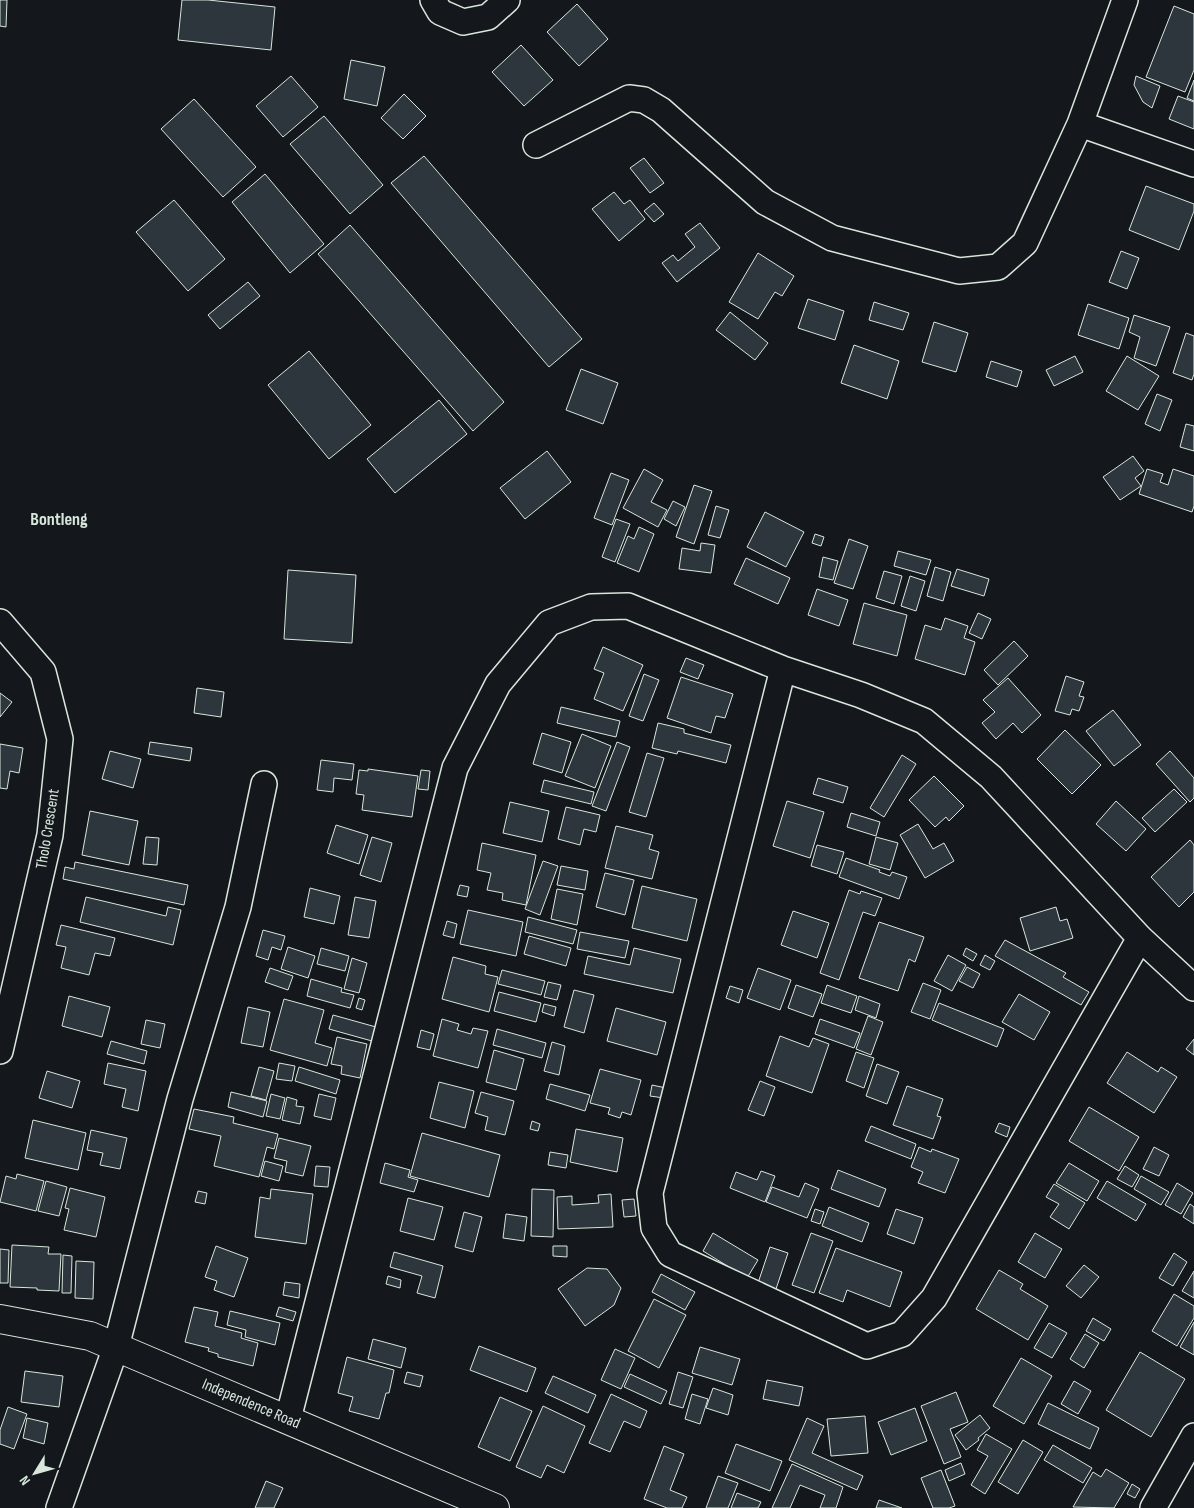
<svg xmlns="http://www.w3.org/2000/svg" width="1194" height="1508" viewBox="0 0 1194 1508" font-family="'Sofia Sans Condensed',sans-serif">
<rect width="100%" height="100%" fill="#14181c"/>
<!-- building -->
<path fill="#2c363c" stroke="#d8e6dc" d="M0 0H7L6 27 0 26Z
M182 0H208L275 7 271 50 178 40Z
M577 4 608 39 579 66 547 32Z
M1174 6 1194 14V70L1185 92 1146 77Z
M521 45 553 80 524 106 492 72Z
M351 60 385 67 377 106 344 99Z
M291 76 318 107 283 137 256 106Z
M1136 76 1160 86 1152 108 1143 102 1134 85Z
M1194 80V101L1187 98Z
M404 94 426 116 403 139 381 118Z
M1178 96 1194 102V129L1169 119Z
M194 99 256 167 223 197 161 129Z
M324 116 383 185 350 214 290 144Z
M424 156 582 339 549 367 391 183Z
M644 158 664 183 650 193 630 168Z
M265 174 324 244 290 273 232 202Z
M1146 186 1194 204V211L1179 250 1129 230Z
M614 192 624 204 630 200 645 219 619 241 592 209Z
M174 200 225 259 188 291 136 232Z
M654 203 664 214 654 222 644 211Z
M700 223 720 248 677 282 662 263 673 255 678 261 695 247 685 234Z
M350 225 504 402 473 431 318 254Z
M1121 251 1139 258 1127 289 1109 282Z
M758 253 794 276 782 296 775 292 758 319 729 302Z
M248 282 260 296 220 329 208 315Z
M808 299 844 311 835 340 798 328Z
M874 302 909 313 903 330 869 320Z
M1088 304 1129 318 1119 349 1078 335Z
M730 312 768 343 755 360 716 330Z
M1134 315 1170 327 1156 366 1134 358 1140 337 1129 332Z
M934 322 968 333 956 372 922 362Z
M1186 333 1194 336V374L1192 380 1173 373Z
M854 345 899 361 887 399 841 383Z
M309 351 371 425 329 459 268 385Z
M1075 356 1083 372 1054 386 1046 370Z
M1127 356 1159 376 1138 410 1106 391Z
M991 361 1022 371 1017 387 986 377Z
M581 369 618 383 603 424 566 410Z
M1157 394 1172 400 1160 431 1145 424Z
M439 400 467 434 395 493 367 459Z
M1186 424 1194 426V451L1180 447Z
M547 451 571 482 525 519 500 488Z
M1133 456 1144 471 1135 478 1141 486 1120 500 1103 477Z
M644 469 663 480 651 502 667 510 658 527 623 508Z
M1147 469 1163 474 1160 482 1168 485 1173 469 1194 476V506L1192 512 1139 494Z
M611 473 629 480 612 525 594 518Z
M694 485 712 491 694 544 676 537Z
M673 501 685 507 676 526 664 519Z
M716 506 729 510 720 538 708 535Z
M765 512 804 532 786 567 747 547Z
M616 519 630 524 615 562 602 557Z
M639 527 654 534 639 572 617 563 628 536 634 539Z
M815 534 824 537 821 546 812 543Z
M849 539 868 546 853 589 834 583Z
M701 543 715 545 711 573 679 569 682 548 700 551Z
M898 551 931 560 926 575 894 566Z
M823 557 838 561 833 580 819 577Z
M746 558 790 578 778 604 734 584Z
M935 567 951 572 943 601 927 596Z
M957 569 989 579 984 596 951 586Z
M288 570 356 575 352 643 284 639Z
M884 571 902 576 894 604 876 598Z
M910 576 925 581 916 611 901 606Z
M817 589 848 600 839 626 808 615Z
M864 603 907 615 897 656 853 644Z
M978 613 991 619 982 639 969 633Z
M945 618 968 626 964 638 975 642 965 675 915 659 925 625 941 630Z
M1014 641 1028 656 998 685 984 670Z
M603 647 643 665 623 711 594 699 604 673 594 669Z
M686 658 704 665 698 679 680 672Z
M644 674 659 680 643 721 629 716Z
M1066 676 1084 682 1079 696 1084 697 1079 711 1072 709 1070 715 1055 711Z
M681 677 733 694 725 718 716 716 711 733 667 718Z
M1008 678 1041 715 1022 733 1013 723 996 739 982 723 995 712 983 700Z
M197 688 224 692 221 717 194 713Z
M0 693 12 702 0 717Z
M561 707 620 721 616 737 557 723Z
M1113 710 1141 745 1114 766 1086 731Z
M658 723 684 729V733L731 745 726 763 678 751 677 754 652 748Z
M1065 730 1101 765 1072 794 1037 759Z
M542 733 571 742 562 773 533 764Z
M582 734 611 746 595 788 565 776Z
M150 742 192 748 190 761 148 754Z
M617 742 630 747 606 811 592 806Z
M0 744 23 748 19 773 10 771 7 789 0 788Z
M110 751 141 759 133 788 102 779Z
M1170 751 1194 778V798L1190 802 1156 764Z
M647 753 664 758 646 817 629 812Z
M902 755 916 764 884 817 870 808Z
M321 760 354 764 352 780 334 778 333 792 317 790Z
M368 769 418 776 412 817 362 810 364 795 356 794 359 770 368 771Z
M421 770 430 771 428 790 418 789Z
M934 776 964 806 949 821 946 817 935 827 909 800Z
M818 778 848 787 843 803 813 794Z
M544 780 594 792 591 804 541 792Z
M1174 789 1187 802 1155 832 1142 818Z
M787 801 824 812 810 858 773 846Z
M1116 801 1146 829 1126 851 1096 824Z
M510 802 549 811 542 842 503 833Z
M566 807 600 815 596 832 584 829 580 845 558 839Z
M90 811 138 821 129 865 82 855Z
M851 813 880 822 876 836 847 827Z
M918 824 933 849 944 843 954 861 925 878 900 835Z
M336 825 368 835 359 864 327 853Z
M616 826 653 835 649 849 659 852 652 879 605 868Z
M146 837 159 838 157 865 143 864Z
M372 837 392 843 381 882 360 875Z
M876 837 898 843 890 870 869 864Z
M1190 840 1194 845V892L1179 907 1151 877Z
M482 843 536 855 526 905 502 900 503 893 487 890 491 873 477 870Z
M817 845 844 852 837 874 811 866Z
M846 858 880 870 879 872 890 876 892 872 907 877 899 899 839 877Z
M543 861 558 866 540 915 525 909Z
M75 862 188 885 184 905 63 879 65 867 74 869Z
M561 866 588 871 585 890 557 885Z
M605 873 634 880 625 915 596 907Z
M460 885 469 887 467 897 457 895Z
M642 886 697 899 687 941 632 928Z
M310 888 340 896 334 924 304 917Z
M557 889 583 894 577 925 551 919Z
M849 890 860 894 861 891 882 898 875 916 863 912 839 980 820 973Z
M86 897 166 916 168 907 181 910 173 945 80 922Z
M355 897 376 901 369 938 348 935Z
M1056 907 1060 921 1067 919 1073 938 1030 951 1020 918Z
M468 910 523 922 516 956 460 944Z
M793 911 829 923 817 958 781 945Z
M528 917 577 930 573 944 525 932Z
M447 921 457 924 454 938 443 935Z
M879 922 924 937 915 962 909 959 898 991 859 978Z
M61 925 115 938 110 956 95 953 89 975 61 968 66 947 56 945Z
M263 930 285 936 281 950 272 947 268 960 256 956Z
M580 932 629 941 625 958 577 949Z
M529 936 571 948 566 966 524 954Z
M1005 940 1066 973 1063 977 1089 992 1081 1005 995 956Z
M288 947 315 956 308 978 281 969Z
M321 948 349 956 345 971 317 964Z
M634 948 681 959 673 993 584 974 588 956 630 965Z
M966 948 977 954 973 961 963 955Z
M948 955 966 965 952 991 934 981Z
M985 955 995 961 990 970 980 965Z
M453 957 486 966 485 974 498 977 489 1012 442 999Z
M352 958 367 963 359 993 344 989Z
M967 967 980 974 973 988 959 981Z
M270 968 293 976 288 990 265 982Z
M758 968 791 980 780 1010 747 998Z
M502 970 545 981 541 995 498 984Z
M311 979 342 988 341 992 354 995 350 1008 307 996Z
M548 982 561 985 557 1000 544 997Z
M923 983 941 990 930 1019 911 1012Z
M796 985 822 994 813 1017 788 1008Z
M827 985 857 996 851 1013 821 1003Z
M730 986 743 990 739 1003 726 998Z
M574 990 594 995 584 1033 564 1027Z
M499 992 541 1003 536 1022 494 1011Z
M1019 994 1050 1012 1034 1040 1002 1022Z
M69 996 110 1007 102 1037 62 1026Z
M859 996 880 1004 876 1018 855 1010Z
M359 998 365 1000 362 1010 356 1008Z
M284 999 324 1010 315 1043 332 1048 327 1066 270 1050Z
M939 1003 1004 1029 997 1047 932 1020Z
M544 1004 556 1007 554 1016 542 1012Z
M248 1007 270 1012 263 1047 241 1043Z
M616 1008 666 1022 657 1055 607 1041Z
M333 1015 376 1027 372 1041 329 1029Z
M868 1016 883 1022 871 1055 856 1049Z
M442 1019 459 1024 457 1030 471 1034 473 1028 488 1031 478 1068 433 1056Z
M820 1019 860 1033 854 1048 815 1034Z
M146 1020 165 1024 160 1048 141 1044Z
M497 1029 546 1043 542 1058 493 1045Z
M421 1030 434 1034 430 1050 417 1047Z
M780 1036 809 1047 813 1038 829 1044 812 1093 766 1076Z
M337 1037 367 1044 360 1078 341 1074 342 1066 331 1064Z
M1194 1039V1055L1186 1049Z
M111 1041 147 1051 144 1064 107 1054Z
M552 1042 565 1046 559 1075 544 1071Z
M494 1050 524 1059 516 1090 486 1082Z
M856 1052 874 1058 864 1088 846 1081Z
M1127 1052 1158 1072 1161 1067 1177 1077 1154 1113 1107 1083Z
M108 1063 146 1071 138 1111 122 1107 126 1089 104 1084Z
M279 1063 295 1066 292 1081 276 1079Z
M877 1064 899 1072 887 1104 866 1096Z
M259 1067 274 1071 266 1100 251 1096Z
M299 1067 340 1080 336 1094 295 1081Z
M600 1069 641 1080 631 1115 622 1112 620 1118 608 1114 610 1108 590 1103Z
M47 1071 80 1081 72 1108 39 1098Z
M760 1081 775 1087 764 1116 748 1110Z
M439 1082 474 1091 465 1128 430 1118Z
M550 1084 590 1095 585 1111 546 1099Z
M652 1085 666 1088 664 1098 650 1096Z
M907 1086 943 1099 937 1116 941 1117 933 1139 893 1125Z
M231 1092 267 1101 263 1117 228 1107Z
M481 1092 514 1101 505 1135 485 1130 488 1117 475 1113Z
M271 1094 285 1098 280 1119 266 1116Z
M319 1094 336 1098 331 1120 314 1116Z
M287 1097 297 1100 296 1106 304 1107 300 1124 282 1120Z
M1089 1107 1139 1137 1119 1171 1069 1141Z
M194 1109 234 1117 233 1123 278 1134 274 1149 267 1147 259 1177 214 1166 221 1136 189 1129Z
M33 1120 86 1133 78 1170 25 1158Z
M532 1121 540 1124 538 1131 530 1129Z
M999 1123 1010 1127 1007 1137 995 1132Z
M871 1126 916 1144 911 1159 865 1141Z
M576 1129 623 1138 617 1172 570 1162Z
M91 1130 127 1138 120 1169 100 1165 103 1153 87 1150Z
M422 1133 500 1155 489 1197 410 1176Z
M279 1138 311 1146 303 1176 285 1172 287 1161 274 1158Z
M919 1147 931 1152 932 1149 959 1159 945 1193 918 1183 923 1172 911 1167Z
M1154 1147 1169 1155 1159 1176 1143 1169Z
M550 1152 568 1155 566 1168 548 1165Z
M265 1161 283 1166 279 1181 261 1176Z
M385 1163 410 1170 408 1177 418 1180 414 1192 380 1183Z
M1069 1163 1099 1181 1087 1201 1056 1183Z
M316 1166 330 1167 328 1187 314 1186Z
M1125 1166 1139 1175 1132 1187 1117 1179Z
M838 1170 886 1189 879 1207 831 1189Z
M761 1171 775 1176 765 1202 730 1188 736 1172 757 1180Z
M17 1174 44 1181 36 1211 0 1202 6 1176 16 1179Z
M1141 1176 1169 1192 1161 1205 1134 1189Z
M46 1181 67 1187 59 1216 38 1211Z
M1107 1181 1146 1204 1136 1221 1097 1198Z
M805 1183 819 1189 807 1218 766 1202 772 1187 799 1197Z
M1177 1183 1193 1193 1181 1214 1165 1205Z
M1054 1184 1085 1203 1069 1229 1050 1217 1059 1204 1046 1197Z
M70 1188 105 1197 96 1237 64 1230 69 1209 65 1208Z
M271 1189 313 1194 306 1244 255 1237 260 1197 270 1199Z
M532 1189 554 1190 553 1237 531 1236Z
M198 1191 207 1193 205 1204 195 1202Z
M611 1194 613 1227 558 1229 557 1197 572 1196V1205L599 1203 598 1195Z
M408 1198 443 1207 434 1240 400 1231Z
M634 1199 636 1216 624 1217 622 1200Z
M1190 1204 1194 1207V1224L1183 1217Z
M829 1207 869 1223 862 1242 822 1226Z
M815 1209 824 1212 820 1224 811 1221Z
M896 1209 923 1218 914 1244 887 1234Z
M464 1212 482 1217 473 1252 455 1247Z
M506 1214 527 1217 524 1241 503 1238Z
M713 1233 758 1260 747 1278 703 1251Z
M811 1233 833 1241 814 1293 792 1285Z
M1035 1233 1062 1249 1045 1278 1018 1262Z
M12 1245 49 1247 48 1254H61L59 1291 37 1290V1288L10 1287Z
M216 1246 248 1258 234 1297 214 1290 217 1281 205 1277Z
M553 1246H567V1257L553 1256Z
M770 1247 788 1253 776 1289 758 1283Z
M836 1248 902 1272 890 1307 847 1290 843 1302 819 1293Z
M0 1249 9 1250 8 1283H0Z
M394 1252 443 1266 435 1298 417 1293 422 1276 390 1267Z
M1174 1253 1187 1262 1173 1286 1159 1278Z
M63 1255 72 1256 71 1293H62Z
M76 1261 94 1262 93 1299 75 1298Z
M1084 1265 1099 1277 1081 1298 1066 1286Z
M587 1268 607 1269 621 1288 614 1305 585 1326 558 1289Z
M999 1270 1023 1284 1020 1289 1048 1306 1028 1340 976 1309Z
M1194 1271V1298L1182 1291Z
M661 1274 695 1292 685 1310 652 1292Z
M388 1276 401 1280 400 1288 386 1284Z
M285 1282 300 1284 299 1298 283 1295Z
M1174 1294 1194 1306V1318L1177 1346 1152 1331Z
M654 1299 686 1315 659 1368 628 1351Z
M194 1307 218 1312 215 1326 242 1333 241 1338 258 1343 253 1366 218 1357V1354L208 1351 209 1348 185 1342Z
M279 1307 296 1312 293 1321 276 1316Z
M230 1311 280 1323 275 1345 245 1337 246 1330 227 1325Z
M1093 1318 1111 1329 1104 1341 1086 1331Z
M1194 1322V1355L1180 1347Z
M1049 1323 1067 1333 1052 1358 1034 1348Z
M1085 1334 1099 1343 1084 1368 1070 1359Z
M373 1339 406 1348 401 1368 368 1359Z
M479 1346 536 1368 527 1392 470 1370Z
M700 1347 740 1359 732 1385 692 1373Z
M615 1349 635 1358 621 1389 601 1380Z
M1140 1352 1185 1379 1151 1437 1106 1410Z
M347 1357 394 1370 389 1393H386L379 1419 349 1411 353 1397 338 1393Z
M1021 1358 1052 1376 1024 1424 993 1406Z
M25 1371 63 1376 59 1407 21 1402Z
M407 1372 423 1376 420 1387 404 1383Z
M678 1372 693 1377 683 1408 669 1404Z
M630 1374 667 1391 661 1404 624 1387Z
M553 1376 596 1395 588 1413 545 1393Z
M767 1380 803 1387 799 1406 763 1399Z
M1074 1381 1091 1391 1078 1414 1061 1404Z
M713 1388 733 1395 728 1415 706 1408Z
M956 1392 968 1422 950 1429 961 1457 944 1464 921 1406Z
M611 1394 647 1411 640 1428 624 1421 610 1452 589 1443Z
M692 1394 708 1399 700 1424 685 1419Z
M500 1397 532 1411 510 1461 478 1447Z
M1048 1403 1099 1428 1090 1449 1038 1424Z
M543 1406 585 1426 564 1473 547 1465 541 1478 516 1467Z
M8 1407 27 1414 14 1449 0 1444V1430Z
M915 1408 927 1441 891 1455 878 1422Z
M980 1415 990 1428 978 1438 979 1440 966 1450 955 1435Z
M865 1416 868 1453 831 1456 827 1419Z
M27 1418 48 1423 44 1444 23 1438Z
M807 1418 824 1426 812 1453 863 1476 857 1490 789 1460Z
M986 1434 1012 1449 985 1494 971 1485 988 1456 977 1450Z
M1023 1440 1043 1452 1018 1494 998 1482Z
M736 1444 782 1461 770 1491 725 1473Z
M1053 1445 1092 1468 1083 1483 1044 1460Z
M664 1446 684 1454 670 1490 687 1497 682 1508H667L644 1499Z
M961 1463 965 1474 949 1481 945 1470Z
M792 1464 843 1487 836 1508H820L825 1495 800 1485 790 1508H772Z
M1106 1469 1129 1483 1114 1508 1073 1507 1093 1472 1101 1477Z
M941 1470 955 1506 949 1508H933L921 1478Z
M718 1476 738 1483 728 1508H706Z
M266 1481 283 1488 274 1508H255Z
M1132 1484 1140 1489 1135 1498 1127 1494Z
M737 1493 761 1502 758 1508H731Z
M879 1500 902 1508H876Z"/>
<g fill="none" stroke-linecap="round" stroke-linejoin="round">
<!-- minor casing -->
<g stroke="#d8e6dc" stroke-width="28">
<path id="minor" d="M433 0 440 12 463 22 488 17 507 0
M1080 124 1194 164
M536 145 629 98 644 100 661 110 765 202 832 238 959 271 998 267 1025 243 1080 124 1125 0
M0 622 43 672 60 739 50 835 0 1051
M783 669 650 1193 654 1228 670 1254 867 1346 902 1334 934 1298 1140 938
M288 1419 455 768 498 684 549 623 591 607 628 606 783 669 861 695 924 721 991 777 1140 938 1194 988
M59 1508 116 1347 180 1099 238 907 264 784
M1153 1508 1194 1436"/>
</g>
<!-- tertiary casing -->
<g stroke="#d8e6dc" stroke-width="30">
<path id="tertiary" d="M0 1319 90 1336 495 1508"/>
</g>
<!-- minor -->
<use href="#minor" stroke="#14181c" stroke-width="25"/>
<!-- tertiary -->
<use href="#tertiary" stroke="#14181c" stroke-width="28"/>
</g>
<g text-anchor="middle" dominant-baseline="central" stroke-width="4" stroke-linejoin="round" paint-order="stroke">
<!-- street labels -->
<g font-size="16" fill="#d8e6dc" stroke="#14181c">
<text transform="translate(48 829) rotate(-81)">Tholo Crescent</text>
<text transform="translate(251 1404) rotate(23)">Independence Road</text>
</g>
<!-- neighbourhood labels -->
<g font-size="18" font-weight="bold" fill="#d8e6dc" stroke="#14181c">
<text x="59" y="519">Bontleng</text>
</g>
</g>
<!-- north arrow -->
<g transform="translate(35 1473) rotate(233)" stroke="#14181c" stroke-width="4" paint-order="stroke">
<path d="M0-4L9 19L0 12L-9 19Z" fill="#d8e6dc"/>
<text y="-8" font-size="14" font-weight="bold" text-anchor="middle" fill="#d8e6dc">N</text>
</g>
</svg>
